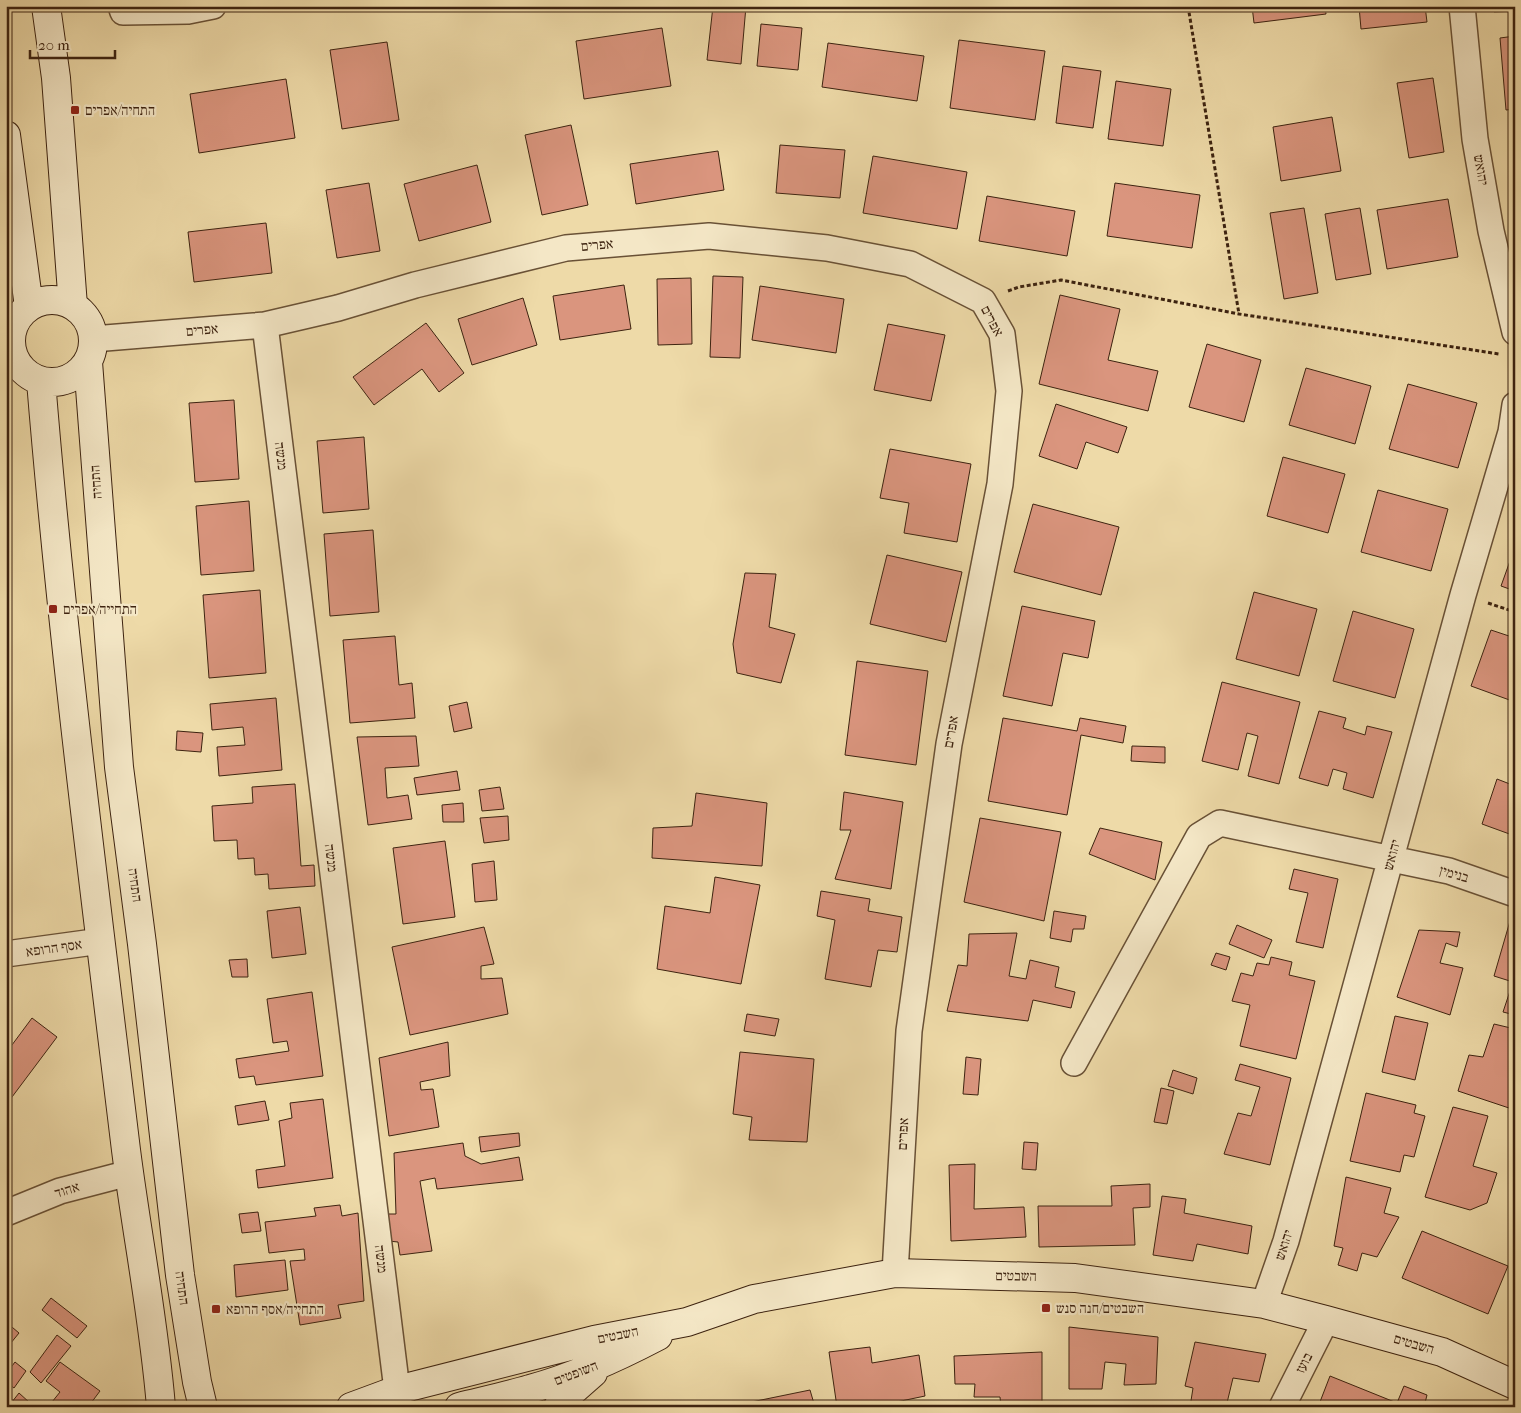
<svg xmlns="http://www.w3.org/2000/svg" width="1521" height="1413" viewBox="0 0 1521 1413" font-family="'IM FELL French Canon','Frank Ruhl Libre',serif">
<rect width="100%" height="100%" fill="#eedaa8"/>
<filter id="stains"><feTurbulence type="fractalNoise" baseFrequency=".004" numOctaves="4"/><feColorMatrix values="0 0 0 0 .2 0 0 0 0 .09 0 0 0 0 .02 0 0 0 .5 -.17"/></filter>
<radialGradient id="worn" r=".72"><stop offset=".6" stop-color="#630" stop-opacity="0"/><stop offset="1" stop-color="#630" stop-opacity=".3"/></radialGradient>
<!-- building -->
<path fill="#da957e" stroke="#3d2310" d="M713 6H746L741 64 707 60Z
M1252 6H1325L1326 14 1254 23Z
M1359 6H1425L1427 22 1361 29Z
M1493 6H1515V11L1494 12Z
M761 24 802 28 798 70 757 66Z
M662 28 671 86 584 99 576 41Z
M1515 36V109L1506 110 1500 38Z
M959 40 1045 51 1035 120 950 108Z
M387 42 399 120 342 129 330 50Z
M828 43 924 56 917 101 822 87Z
M1063 66 1101 71 1093 128 1056 123Z
M1433 78 1444 152 1409 158 1397 83Z
M286 79 295 138 199 153 190 94Z
M1116 81 1171 89 1163 146 1108 139Z
M1332 117 1341 171 1281 181 1273 127Z
M571 125 588 205 542 215 525 135Z
M1515 130V152L1510 131Z
M780 145 845 150 840 198 776 193Z
M718 151 724 190 636 204 630 164Z
M873 156 967 172 957 229 863 213Z
M477 165 491 222 419 241 404 184Z
M369 183 380 251 337 258 326 190Z
M1115 183 1200 195 1192 248 1107 236Z
M987 196 1075 211 1067 256 979 241Z
M1448 199 1458 257 1387 269 1377 210Z
M1304 208 1318 293 1284 299 1270 213Z
M1360 208 1371 274 1336 280 1325 214Z
M266 223 272 273 194 282 188 232Z
M713 276 743 277 740 358 710 357Z
M691 278 692 344 658 345 657 279Z
M624 285 631 329 560 340 553 296Z
M760 286 844 299 836 353 752 340Z
M1060 295 1120 309 1108 360 1158 371 1148 411 1039 384Z
M523 298 537 345 472 365 458 319Z
M426 323 464 373 439 392 422 369 374 405 353 377Z
M888 324 945 335 931 401 874 390Z
M1207 344 1261 360 1244 422 1189 407Z
M1306 368 1371 386 1355 444 1289 425Z
M1408 384 1477 403 1458 468 1389 449Z
M234 400 239 479 195 482 189 403Z
M1056 404 1127 427 1118 453 1086 442 1077 469 1039 456Z
M364 437 369 509 323 513 317 441Z
M890 449 971 464 957 542 904 533 909 503 880 498Z
M1283 457 1345 474 1328 533 1267 516Z
M1378 490 1448 509 1431 571 1361 552Z
M249 501 254 571 201 575 196 506Z
M1033 504 1119 527 1101 595 1014 572Z
M373 530 379 612 330 616 324 534Z
M1515 547V591L1501 586Z
M887 555 962 572 946 642 870 624Z
M745 573 776 574 769 627 795 634 781 683 737 673 733 644Z
M260 590 266 673 209 678 203 595Z
M1254 592 1317 609 1299 676 1236 659Z
M1022 606 1095 621 1088 658 1063 653 1052 706 1003 696Z
M1353 611 1414 629 1395 698 1333 681Z
M1491 630 1515 638V702L1471 686Z
M395 636 399 685 412 683 415 718 350 723 343 640Z
M857 661 928 671 916 765 845 755Z
M1222 682 1300 702 1279 784 1248 776 1258 736 1247 733 1238 770 1202 761Z
M276 698 282 770 219 776 217 747 245 745 243 727 212 730 210 704Z
M467 702 472 728 454 732 449 706Z
M1319 711 1346 718 1343 728 1365 735 1367 726 1392 732 1373 798 1343 789 1347 773 1333 769 1328 786 1299 778Z
M1003 718 1077 731 1080 718 1126 726 1123 743 1081 735 1067 815 988 801Z
M177 731 203 733 201 752 176 750Z
M416 736 419 766 385 768 387 798 408 795 412 819 368 825 357 737Z
M1132 746 1165 747V763L1131 761Z
M457 771 460 790 417 795 414 778Z
M1497 779 1515 786V836L1482 824Z
M295 784 301 866 314 865 315 886 269 889 268 874 255 875 254 858 238 859 237 840 214 841 212 806 253 803 252 787Z
M500 787 504 809 482 811 479 790Z
M844 792 903 802 891 889 835 879 851 830H840Z
M696 793 767 803 762 866 652 858 653 828 692 826Z
M463 803 464 822H443L442 805Z
M508 816 509 840 484 843 480 818Z
M980 818 1061 832 1044 921 964 902Z
M1100 828 1162 842 1155 880 1089 854Z
M445 841 455 917 403 924 393 848Z
M494 861 497 900 475 902 472 864Z
M1294 869 1338 879 1323 948 1296 942 1308 893 1289 889Z
M715 877 760 885 741 984 657 969 665 906 710 913Z
M821 891 870 899 868 911 902 917 897 952 878 950 871 987 825 979 835 920 817 916Z
M300 907 306 954 272 958 267 911Z
M1054 911 1086 916 1084 929H1073L1071 942 1050 938Z
M1510 921 1515 923V1015L1503 1012 1513 982 1494 976Z
M1237 925 1272 940 1264 958 1229 944Z
M484 927 494 964 481 966V979L502 978 508 1014 410 1035 392 947Z
M1419 930 1460 932 1457 947 1446 943 1440 963 1463 968 1450 1015 1397 997Z
M1017 933 1009 976 1026 979 1030 960 1059 967 1055 987 1075 992 1071 1008 1033 1000 1028 1021 947 1011 958 965 967 966 969 934Z
M1216 953 1230 957 1226 970 1211 965Z
M1271 957 1292 962 1289 975 1315 981 1296 1059 1240 1046 1250 1005 1232 1001 1241 973 1253 976 1257 963 1269 965Z
M247 959 248 977H232L229 960Z
M312 992 323 1076 256 1085 254 1076 239 1078 236 1059 289 1051 287 1041 273 1043 267 999Z
M747 1014 779 1019 775 1036 744 1031Z
M1395 1016 1428 1023 1415 1080 1382 1072Z
M32 1018 57 1037 6 1105V1053Z
M1494 1024 1515 1029V1110L1458 1091 1469 1055 1483 1057Z
M448 1042 450 1076 420 1082 421 1090 433 1089 439 1127 389 1136 379 1058Z
M740 1052 814 1059 807 1142 749 1140 752 1117 733 1114Z
M966 1057 981 1059 978 1095 963 1094Z
M1240 1064 1291 1078 1270 1165 1224 1154 1238 1113 1251 1116 1260 1087 1235 1080Z
M1173 1070 1197 1078 1193 1094 1168 1086Z
M1161 1088 1174 1091 1167 1124 1154 1122Z
M1366 1093 1416 1105 1414 1113 1425 1116 1414 1157 1404 1155 1400 1172 1350 1161Z
M323 1099 333 1178 258 1188 256 1170 285 1166 279 1121 292 1118 290 1103Z
M265 1101 269 1120 238 1125 235 1106Z
M1453 1107 1488 1116 1473 1166 1497 1173 1487 1203 1470 1210 1425 1197Z
M519 1133 520 1146 481 1152 479 1137Z
M1024 1142 1038 1143 1036 1170 1022 1169Z
M463 1143 465 1156 481 1164 519 1157 523 1180 437 1189 435 1178 420 1181 432 1251 400 1255 398 1242 388 1241V1214H396L394 1153Z
M975 1164 974 1209 1024 1207 1026 1237 951 1241 949 1165Z
M1346 1177 1391 1188 1384 1213 1399 1217 1377 1257 1362 1253 1357 1271 1338 1265 1343 1248 1334 1246Z
M1150 1184V1207L1133 1208 1135 1245 1039 1247 1038 1206H1112L1111 1186Z
M1162 1196 1186 1199 1184 1213 1252 1226 1248 1254 1197 1244 1193 1261 1153 1255Z
M340 1205 342 1216 358 1213 364 1301 338 1305 341 1318 300 1325 290 1261 305 1260 304 1249 269 1253 265 1222 316 1216 314 1208Z
M258 1212 261 1231 242 1233 239 1214Z
M1422 1231 1508 1266 1488 1314 1402 1278Z
M285 1260 288 1290 236 1297 234 1265Z
M51 1298 87 1326 77 1338 42 1310Z
M6 1322 19 1333 6 1349Z
M1069 1327 1158 1337 1156 1384 1124 1385 1126 1364 1105 1362 1102 1389H1069Z
M57 1335 71 1346 41 1383 30 1372Z
M1195 1342 1266 1354 1259 1382 1233 1378 1226 1407H1190L1193 1388 1185 1386Z
M870 1347 872 1363 919 1355 925 1396 882 1405V1407H837L829 1352Z
M1042 1352V1407H1001L1000 1397H974L975 1384H955L954 1356Z
M15 1362 26 1371 14 1388 6 1382V1374Z
M60 1362 100 1391 88 1407H48L60 1392 46 1381Z
M1330 1376 1397 1403 1404 1386 1427 1395 1424 1407H1318Z
M810 1390 815 1407H727Z
M19 1393 30 1403 28 1407H8Z"/>
<g fill="none" stroke-linecap="round" stroke-linejoin="round">
<!-- street casing -->
<g stroke="#695136" stroke-width="28">
<path id="street" d="M121 6 123 12 188 11 213 6
M1462 6 1475 139 1491 231 1515 332
M265 325 397 1390
M93 339 265 325 338 308 415 285 566 248 709 236 827 248 910 264 983 301 1002 334 1009 391 1000 484 949 744 909 1031 895 1273
M6 348 11 347
M6 954 101 941
M1074 1063 1199 836 1220 823 1449 871 1515 894
M6 1213 60 1191 129 1173
M1264 1304 1286 1241 1463 595 1511 432 1515 405
M1282 1407 1326 1320"/>
</g>
<!-- secondary casing -->
<g stroke="#3d2310" stroke-width="30">
<path id="secondary" d="M46 6 56 78 73 306
M6 135 29 307
M11 341a41 41 0 1 1 82 0a41 41 0 1 1-82 0Z
M88 362 119 767 142 944 180 1275 197 1382 203 1407
M41 381C62 638 95 894 126 1150 137 1236 154 1320 161 1407
M351 1407 397 1390 594 1340 687 1322 754 1299 895 1273 1075 1278 1264 1304 1326 1320 1442 1352 1515 1385
M459 1407C483 1401 507 1396 530 1389 575 1377 618 1357 658 1336
M558 1407 568 1395 593 1373"/>
</g>
<!-- path -->
<path stroke="#3d2310" stroke-width="3" stroke-dasharray="4 2.5" stroke-linecap="butt" d="M1188 6 1239 314
M1008 291 1019 287 1061 280 1239 314 1499 354
M1488 603 1515 612"/>
<!-- street -->
<use href="#street" stroke="#f4e7c6" stroke-width="25"/>
<!-- secondary -->
<use href="#secondary" stroke="#f4e7c6" stroke-width="28"/>
</g>
<!-- markers -->
<g fill="#8f2418" stroke="#f4e7c6" stroke-width="2">
<rect x="70" y="105" width="10" height="10" rx="2.5"/>
<rect x="48" y="604" width="10" height="10" rx="2.5"/>
<rect x="1041" y="1303" width="10" height="10" rx="2.5"/>
<rect x="211" y="1304" width="10" height="10" rx="2.5"/>
</g>
<g text-anchor="middle" dominant-baseline="central" stroke-width="4.5" stroke-linejoin="round" paint-order="stroke">
<!-- poi labels -->
<g font-size="14" fill="#3d2310" stroke="#f4e7c6" text-anchor="start">
<text x="85" y="110">התחיה/אפרים</text>
<text x="63" y="609">התחייה/אפרים</text>
<text x="1056" y="1308">השבטים/חנה סנש</text>
<text x="226" y="1309">התחייה/אסף הרופא</text>
</g>
<!-- street labels -->
<g font-size="14" fill="#3d2310" stroke="#f4e7c6">
<text transform="translate(1481 170) rotate(80)">יהואש</text>
<text transform="translate(597 245) rotate(-5)">אפרים</text>
<text transform="translate(992 321) rotate(62)">אפרים</text>
<text transform="translate(202 330) rotate(-5)">אפרים</text>
<text transform="translate(281 456) rotate(83)">מנשה</text>
<text transform="translate(96 482) rotate(-94)">התחיה</text>
<text transform="translate(951 732) rotate(-80)">אפרים</text>
<text transform="translate(1392 855) rotate(-75)">יהואש</text>
<text transform="translate(331 858) rotate(83)">מנשה</text>
<text transform="translate(1454 874) rotate(16)">בנימין</text>
<text transform="translate(135 885) rotate(82)">התחיה</text>
<text transform="translate(54 948) rotate(-8)">אסף הרופא</text>
<text transform="translate(903 1134) rotate(-87)">אפרים</text>
<text transform="translate(67 1190) rotate(-17)">אהוד</text>
<text transform="translate(1284 1245) rotate(-72)">יהואש</text>
<text transform="translate(381 1259) rotate(83)">מנשה</text>
<text transform="translate(1016 1276) rotate(1)">השבטים</text>
<text transform="translate(182 1288) rotate(82)">התחיה</text>
<text transform="translate(618 1335) rotate(-11)">השבטים</text>
<text transform="translate(1414 1344) rotate(16)">השבטים</text>
<text transform="translate(1304 1363) rotate(-63)">בועז</text>
<text transform="translate(576 1373) rotate(-21)">השופטים</text>
</g>
</g>
<!-- margin -->
<rect width="1521" height="1413" fill="none" stroke="#eedaa8" stroke-width="25"/>
<rect x="8" y="8" width="1506" height="1398" fill="none" stroke="#3d2310" stroke-width="2.5"/>
<rect x="12" y="12" width="1496" height="1388" fill="none" stroke="#3d2310"/>
<!-- scale -->
<path d="M30 50v8h85v-8" fill="none" stroke="#3d2310" stroke-width="2.5"/>
<text x="38" y="50" font-size="15" fill="#3d2310" stroke="#f4e7c6" stroke-width="4" paint-order="stroke">20 m</text>
<rect width="100%" height="100%" filter="url(#stains)"/>
<rect width="100%" height="100%" fill="url(#worn)"/>
</svg>
